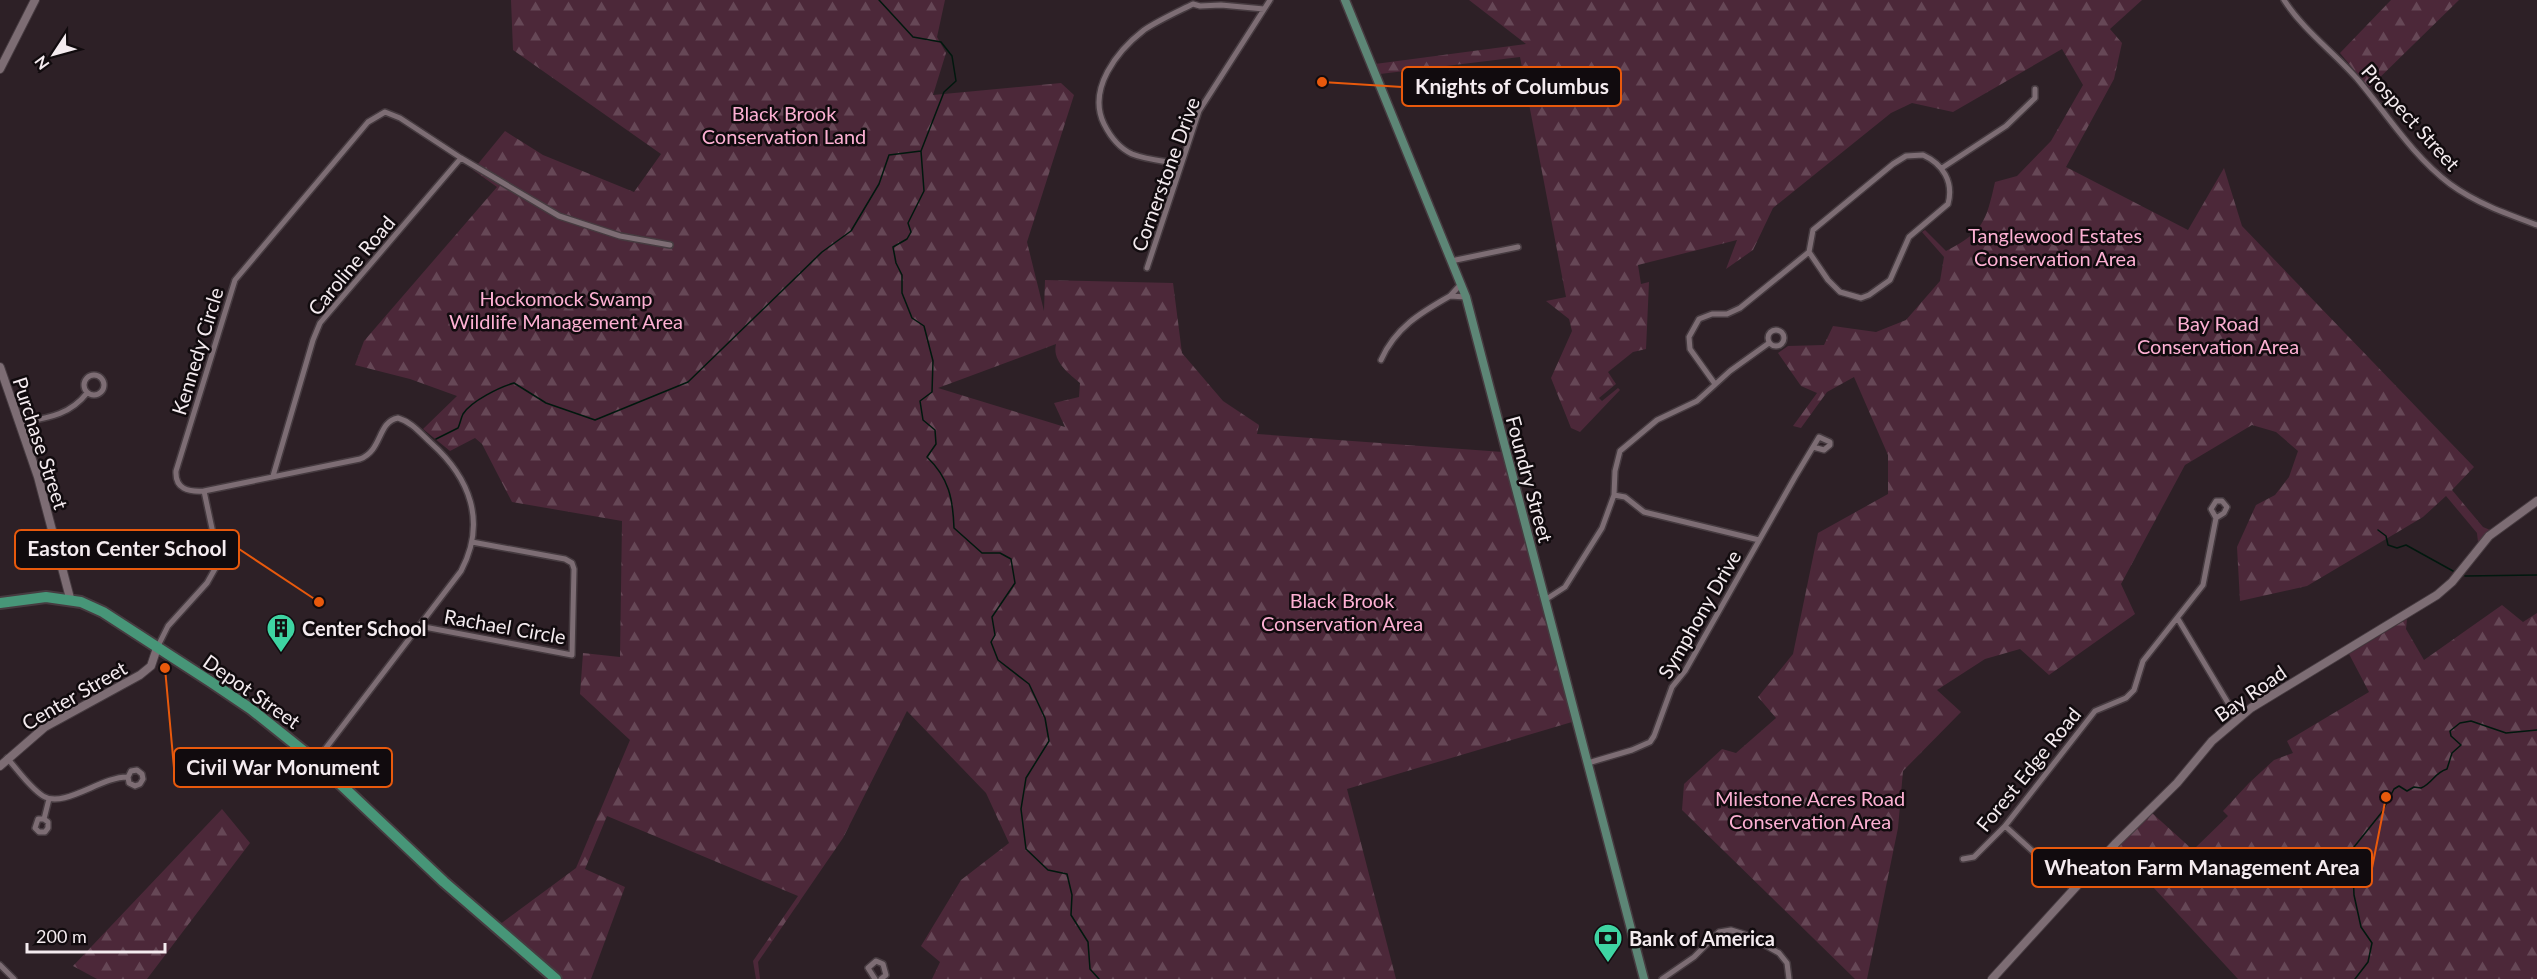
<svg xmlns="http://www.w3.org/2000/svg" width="2537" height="979" viewBox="0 0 2537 979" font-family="Lato,sans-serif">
<defs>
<pattern id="forest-firs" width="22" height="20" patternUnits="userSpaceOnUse" patternTransform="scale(1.5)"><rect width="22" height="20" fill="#4c2839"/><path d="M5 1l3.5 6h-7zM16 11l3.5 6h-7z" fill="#664756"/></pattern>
</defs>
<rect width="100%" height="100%" fill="#2d2026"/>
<!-- forest -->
<path fill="url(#forest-firs)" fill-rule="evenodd" d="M511 0H945L937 37 946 53 933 95 1061 83 1074 95 1027 242 1044 311 1045 280 1173 283 1182 353 1223 401 1259 425 1257 434 1503 452 1572 722 1347 789 1396 979H932L940 962 921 946 961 880 1009 843 986 793 907 711 843 838 758 962 760 979H756L753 961 798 896 607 816 585 869 625 887 591 979H563L499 925 576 868 630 740 580 694 583 653 620 657 622 521 512 502 482 444 475 438 450 451 423 429 457 396 410 379 355 365 364 341 497 187 473 170 505 131 543 155 634 192 661 154 513 50ZM1056 344C1052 361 1068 373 1080 383L1079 397 1054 403 1065 427 938 388Z
M1469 0H2142L2110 29 2122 43 2114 79 2066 167 2188 230 2224 168 2242 226 2474 467 2452 490 2483 527 2490 530 2478 542 2477 533 2446 496 2423 517 2307 586 2240 601 2237 547 2256 505 2275 495 2289 477 2298 451 2276 432 2252 425 2185 465 2121 584 2135 614 2049 675 2020 649 1985 659 1937 690 1961 712 1903 771 1898 828 1867 979H1855L1682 810 1684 784 1722 749 1736 753 1776 718 1758 697 1793 654 1818 533 1888 494V455L1854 377 1827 392 1801 428 1793 426 1817 393 1801 386 1778 353 1788 346 1824 345 1833 326 1876 332 1906 320 1940 281 1944 257 1922 232 1925 230 1946 251C1983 232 1986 222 1995 182L2017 176 2051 141 2083 85 2062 49 1953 112 1912 103 1891 113 1773 208 1753 250 1726 269 1737 240 1638 265 1641 284 1649 282 1646 349 1633 352 1608 372 1616 384 1599 398 1602 401 1618 388 1620 390 1580 432 1571 428 1551 378 1572 331 1569 319 1546 301 1566 297 1520 57 1380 74 1375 64 1526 44Z
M2391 0H2459L2369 88 2340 53Z
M2502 605 2523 622 2537 613V979H2238L2117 848 2152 813 2193 850 2228 816 2223 811 2249 783 2274 760 2293 753 2287 741 2369 692 2349 654 2407 619 2406 629 2424 660Z
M222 809 250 843 147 979H97L73 966Z"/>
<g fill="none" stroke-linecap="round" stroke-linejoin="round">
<!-- stream -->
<path stroke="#00180e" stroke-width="1.5" d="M879 0 913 37 941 42 952 56 956 81 944 92 921 151 924 191 908 223 911 232 907 239 893 247 896 263 902 275V293L912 318 924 326 933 361 932 392 920 401 923 420 935 430 936 444 927 457C949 478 953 499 954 528L982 553H1000L1011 559 1015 583 992 617 995 635 991 642 998 660 1029 684 1045 718 1049 741 1026 778 1021 809 1026 849 1048 870 1067 874 1072 895 1071 915 1088 942 1090 969 1099 979
M436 439 458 428C460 424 461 418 463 414 471 401 500 387 514 383L546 403 595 420 688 382 822 252 851 231 879 184 889 155 921 151
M2378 530 2386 536 2388 545 2397 548 2406 545 2453 571
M2465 576 2537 575
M2355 979 2368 962 2372 943 2361 927 2354 895 2353 871 2347 862 2354 847 2382 812 2394 789 2399 786 2407 791 2414 787 2421 788C2433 783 2434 773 2447 769L2452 753 2461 745 2451 736 2450 731 2460 723 2471 721 2506 733 2537 730"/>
<!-- street casing -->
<g stroke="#463b40" stroke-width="8">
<path id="street" d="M2284 0C2304 31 2335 53 2359 81 2388 116 2413 156 2450 184 2476 203 2507 214 2537 225
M1923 155C1943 164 1954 182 1948 204L1909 237 1890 280 1869 295 1861 298 1840 292 1828 280 1809 252 1813 230 1893 164 1906 156Z
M1181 164C1165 161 1147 160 1132 154 1119 148 1110 136 1104 124 1087 89 1117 51 1144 30 1159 20 1177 12 1193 4L1200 6 1221 5 1264 9
M1942 168 2006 126 2035 98V89
M1451 261 1518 247
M1147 268 1199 111 1270 0
M1461 284 1450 296 1466 297
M1768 338a8 8 0 1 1 16 0a8 8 0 1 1-16 0Z
M1381 360C1395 328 1420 313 1450 296
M84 385a10 10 0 1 1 20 0a10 10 0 1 1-20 0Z
M1715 384 1690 349 1689 337 1699 319 1712 314H1727L1740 308 1809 252
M19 423C46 418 69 416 87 393
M273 476 313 340 320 323 461 158
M1614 495 1625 497 1644 512 1759 540
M2216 501H2222L2227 507 2224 513 2216 518 2211 509Z
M1545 600 1565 587 1602 528 1614 495 1615 471 1620 451 1657 420 1697 401 1730 371 1769 343
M2178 619 2237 718
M419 626 572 655 574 569 572 563 565 559 472 542
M157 648 168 626 207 583 216 567 217 552 204 491
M7 758C18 770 29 787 43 796 64 809 102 776 128 777L129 783 135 786 140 784 143 779 142 774 137 770 131 771 128 777
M316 761 461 571C487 522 470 478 431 443 421 434 412 422 398 418 377 422 383 450 360 459L204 491C188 492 175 489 176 471L235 280 368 122 385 112 400 118 461 158 559 216 620 236 670 245
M1588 763 1632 750 1650 742 1654 736 1672 687 1685 671 1795 477 1813 447 1824 450 1830 445V442L1819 437 1813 447
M44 819 48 822V828L45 832H39L35 828 38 819H44L49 799
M2005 826 2074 889
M1963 859 1974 857 2005 826 2095 711 2126 698 2134 690 2143 661 2203 585 2216 518
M0 965 14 979
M875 979 868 968 876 961 883 964 886 975 881 979
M1662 979 1694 957 1719 932 1731 930 1747 935 1779 953 1787 963 1789 979"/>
</g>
<!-- secondary casing -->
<g stroke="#463b40" stroke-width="10">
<path id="secondary" d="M0 69 35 0
M0 367 38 477 70 598
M0 766 45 727 140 675 151 666 157 648
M1992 979 2116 843 2177 783 2212 741 2251 708 2437 595 2452 582 2489 536 2537 501"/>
</g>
<!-- primary casing -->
<g stroke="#463b40" stroke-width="11">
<path id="primary" d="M1345 0 1466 297 1644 979"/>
</g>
<!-- highway casing -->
<g stroke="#463b40" stroke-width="14">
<path id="highway" d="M0 603 46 597 81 602 103 612 211 682 251 709 316 761 444 882 556 979"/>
</g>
<!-- street -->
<use href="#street" stroke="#7d6d74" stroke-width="5"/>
<!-- secondary -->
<use href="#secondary" stroke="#7d6d74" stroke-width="8"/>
<!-- primary -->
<use href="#primary" stroke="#5d8676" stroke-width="8"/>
<!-- highway -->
<use href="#highway" stroke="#479678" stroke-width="10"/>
</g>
<!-- icons -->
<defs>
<g id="building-pin" transform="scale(1.5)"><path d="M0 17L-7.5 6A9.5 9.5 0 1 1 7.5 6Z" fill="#3ed4a2" stroke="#110b0e"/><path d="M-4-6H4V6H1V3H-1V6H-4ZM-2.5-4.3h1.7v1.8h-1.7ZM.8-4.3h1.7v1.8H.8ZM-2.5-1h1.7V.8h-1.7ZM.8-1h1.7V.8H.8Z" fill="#111"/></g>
<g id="bank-pin" transform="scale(1.5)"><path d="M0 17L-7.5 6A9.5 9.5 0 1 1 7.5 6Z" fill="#3ed4a2" stroke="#110b0e"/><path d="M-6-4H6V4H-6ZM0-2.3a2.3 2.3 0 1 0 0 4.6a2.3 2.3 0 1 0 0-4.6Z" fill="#111"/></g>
</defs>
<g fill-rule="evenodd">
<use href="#building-pin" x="281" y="628"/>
<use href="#bank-pin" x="1608" y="938"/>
</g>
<g text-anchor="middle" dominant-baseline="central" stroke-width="5" stroke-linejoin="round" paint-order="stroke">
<!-- park labels -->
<g font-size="20" fill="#fdb0d3" stroke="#110b0e">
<text x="784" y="113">Black Brook<tspan x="784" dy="23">Conservation Land</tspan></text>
<text x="2055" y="235">Tanglewood Estates<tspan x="2055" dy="23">Conservation Area</tspan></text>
<text x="566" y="298">Hockomock Swamp<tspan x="566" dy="23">Wildlife Management Area</tspan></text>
<text x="2218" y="323">Bay Road<tspan x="2218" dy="23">Conservation Area</tspan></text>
<text x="1342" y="600">Black Brook<tspan x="1342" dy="23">Conservation Area</tspan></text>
<text x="1810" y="798">Milestone Acres Road<tspan x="1810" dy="23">Conservation Area</tspan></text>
</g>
<!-- street labels -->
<g font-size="20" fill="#f4ebef" stroke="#110b0e">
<text transform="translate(2411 117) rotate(48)">Prospect Street</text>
<text transform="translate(1165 174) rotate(-70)">Cornerstone Drive</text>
<text transform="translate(351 265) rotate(-50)">Caroline Road</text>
<text transform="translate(197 351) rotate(-73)">Kennedy Circle</text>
<text transform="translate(41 443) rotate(72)">Purchase Street</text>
<text transform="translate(1530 479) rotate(75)">Foundry Street</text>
<text transform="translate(1699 614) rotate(-60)">Symphony Drive</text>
<text transform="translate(505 626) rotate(10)">Rachael Circle</text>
<text transform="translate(252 691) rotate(35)">Depot Street</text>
<text transform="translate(2250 693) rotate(-35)">Bay Road</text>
<text transform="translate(74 695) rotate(-30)">Center Street</text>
<text transform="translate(2028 769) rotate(-51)">Forest Edge Road</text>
</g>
<!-- poi labels -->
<g font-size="20" font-weight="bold" fill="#f4ebef" stroke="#110b0e" text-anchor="start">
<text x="302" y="628">Center School</text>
<text x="1629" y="938">Bank of America</text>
</g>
</g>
<!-- callouts -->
<path fill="none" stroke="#e8590c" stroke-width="2" d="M1322 82L1402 87M319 602L239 549M165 668L174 768M2386 797L2372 868"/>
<g fill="#e8590c" stroke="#110b0e" stroke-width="2">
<circle cx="1322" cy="82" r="6"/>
<circle cx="319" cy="602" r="6"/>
<circle cx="165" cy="668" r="6"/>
<circle cx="2386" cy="797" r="6"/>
</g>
<g fill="#110b0e" stroke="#e8590c" stroke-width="2">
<rect x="1402" y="67" width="219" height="39" rx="6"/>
<rect x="15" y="530" width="224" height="39" rx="6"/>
<rect x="174" y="748" width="218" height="39" rx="6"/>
<rect x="2032" y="848" width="340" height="39" rx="6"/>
</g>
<g font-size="21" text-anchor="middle" font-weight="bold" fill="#f4ebef">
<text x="1512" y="94">Knights of Columbus</text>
<text x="127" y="556">Easton Center School</text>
<text x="283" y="775">Civil War Monument</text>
<text x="2202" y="875">Wheaton Farm Management Area</text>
</g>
<!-- north arrow -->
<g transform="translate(54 54) rotate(234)" stroke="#110b0e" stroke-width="4.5" paint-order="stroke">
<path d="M0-4.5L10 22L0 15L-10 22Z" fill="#f4ebef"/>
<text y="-9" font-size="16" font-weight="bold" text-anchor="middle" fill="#f4ebef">N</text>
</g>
<!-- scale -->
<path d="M27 943v9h138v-9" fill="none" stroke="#f4ebef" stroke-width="3"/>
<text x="36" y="943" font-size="18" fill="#f4ebef" stroke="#110b0e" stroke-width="4.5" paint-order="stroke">200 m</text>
</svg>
